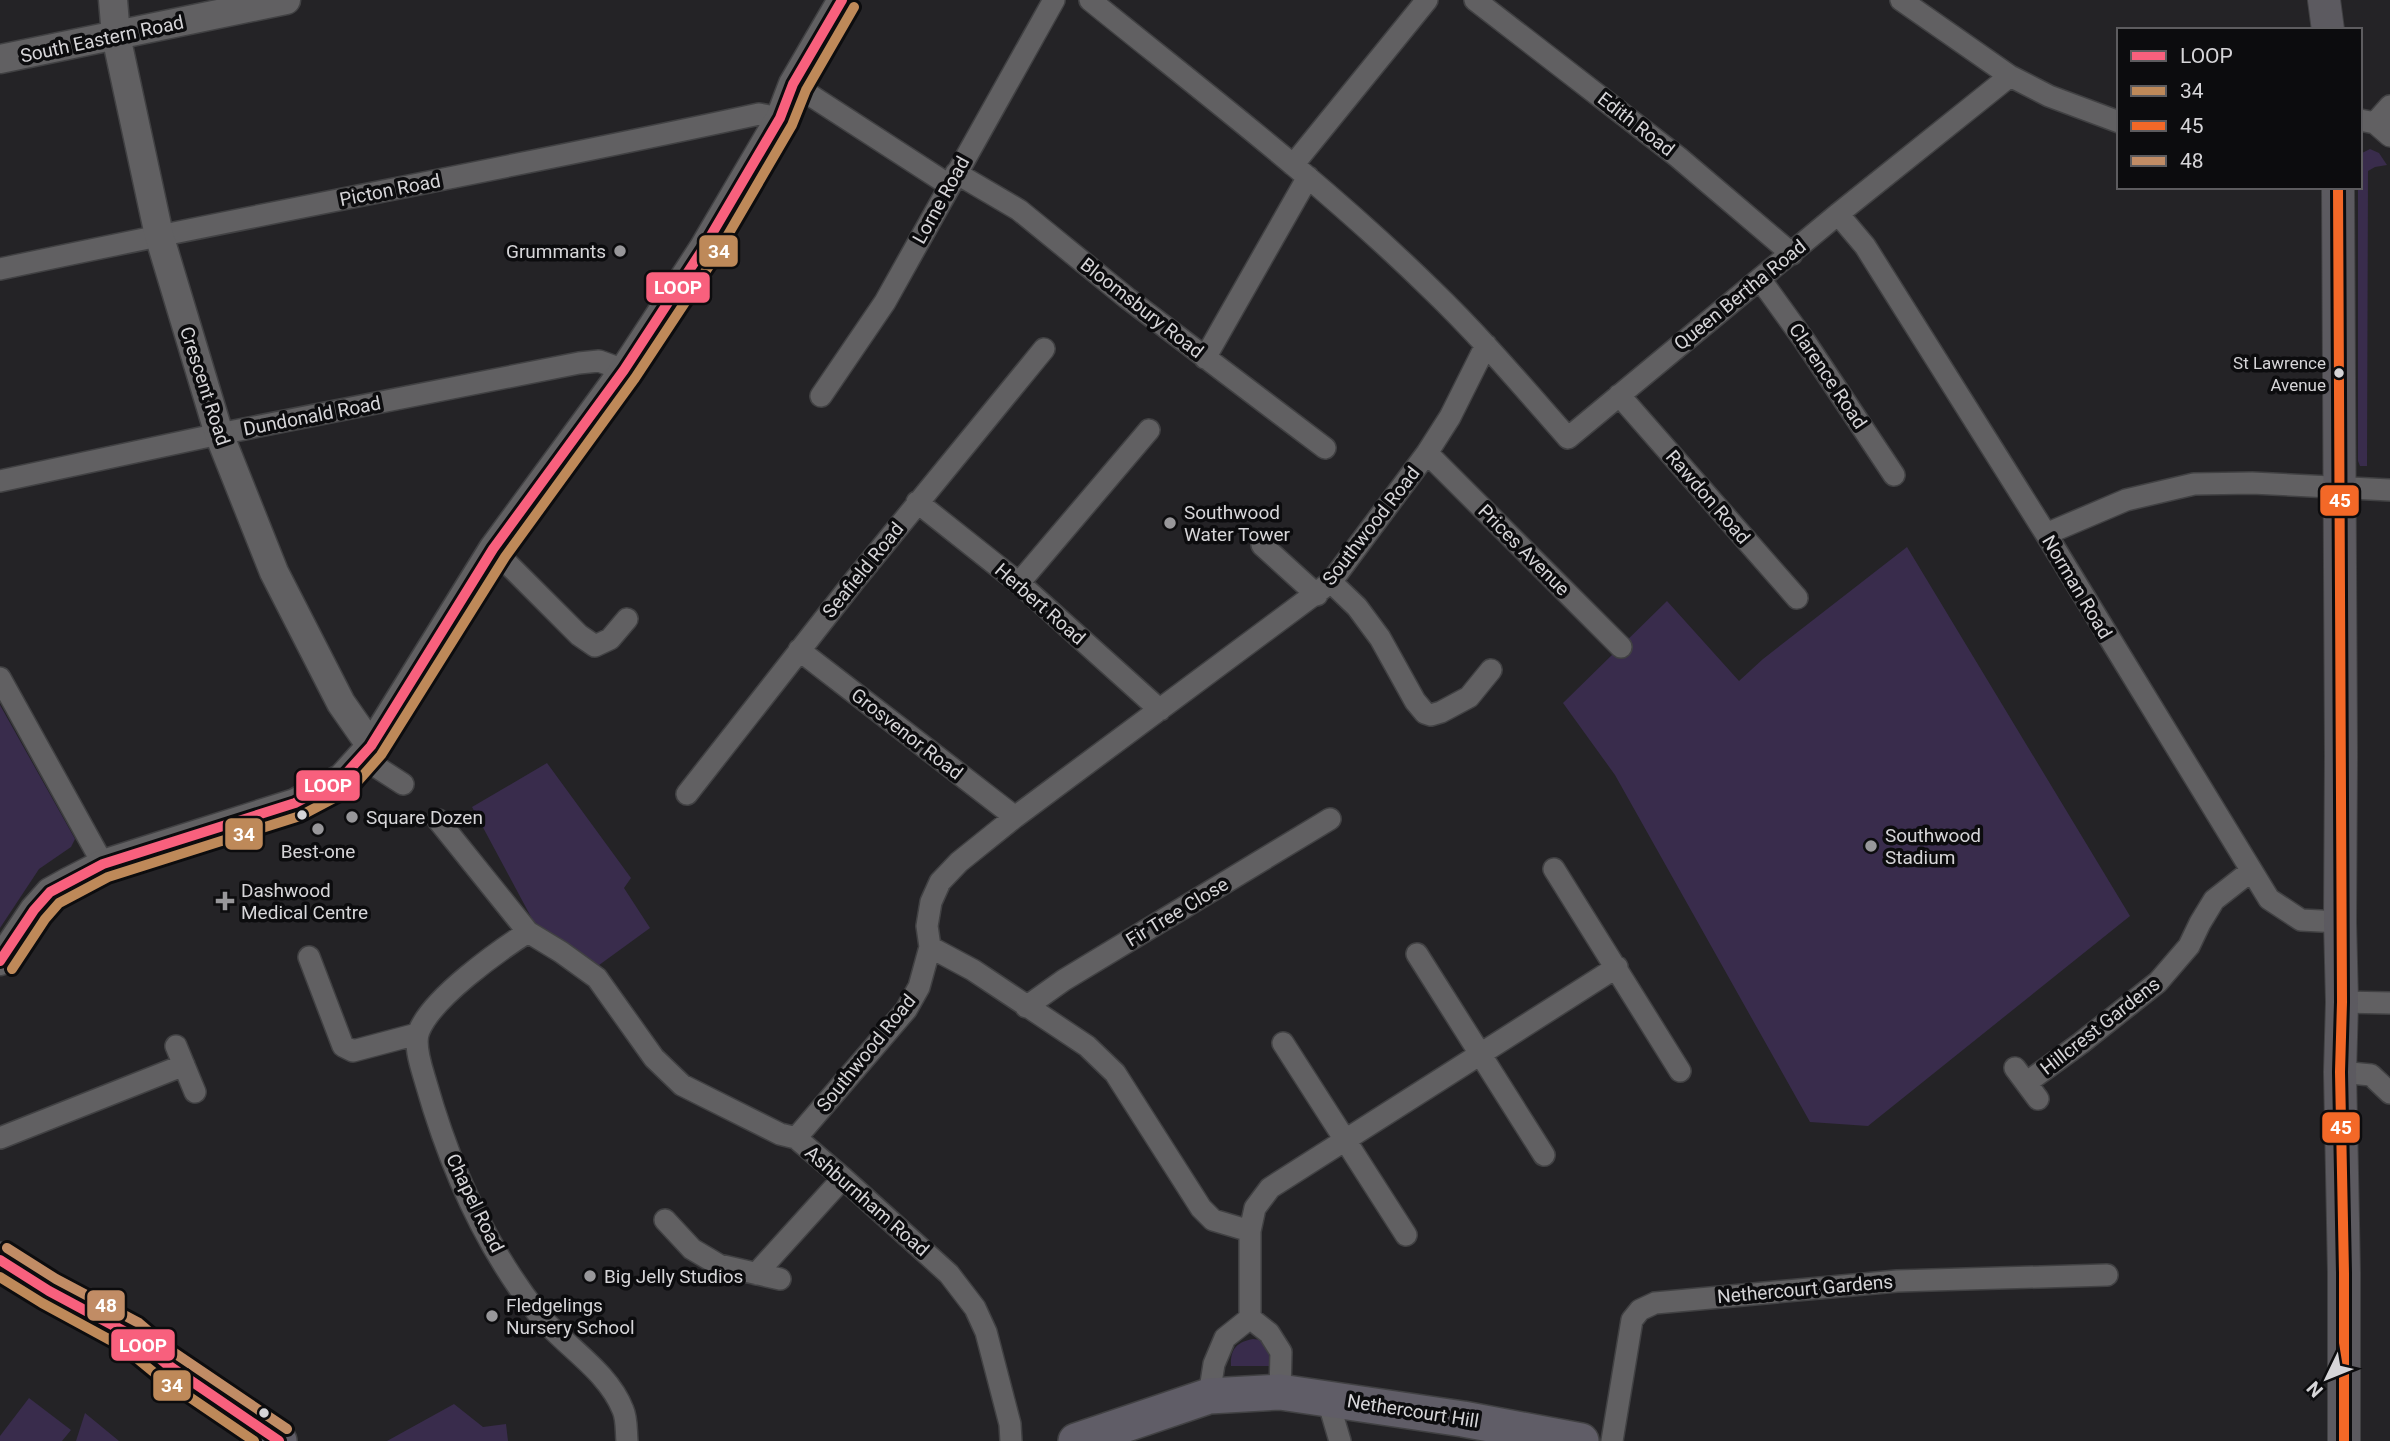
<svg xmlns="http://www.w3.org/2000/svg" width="2390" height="1441" viewBox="0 0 2390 1441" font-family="Roboto,sans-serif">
<rect width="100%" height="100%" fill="#242326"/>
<!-- green -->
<path fill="#392c4c" d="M2370 149 2379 153 2387 165 2375 167 2368 171 2367 466H2360L2358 461V187H2360V154Z
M1907 547 2130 916 1868 1126 1810 1122 1615 775 1563 703 1667 601 1739 681 1763 659Z
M0 705 75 839 71 847 39 869 0 928Z
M547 763 631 878 624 888 650 928 595 968 538 930 472 807Z
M1253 1339 1262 1340 1272 1356 1270 1366H1231C1230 1349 1237 1342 1253 1339Z
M29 1398 71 1430 62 1441H0V1436Z
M454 1404 483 1427 506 1424 508 1441H387Z
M85 1413 119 1441H76Z"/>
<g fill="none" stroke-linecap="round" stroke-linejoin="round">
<!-- minor casing -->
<g stroke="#414143" stroke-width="24">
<path id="minor" d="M1090 0C1206 94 1325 185 1431 289 1480 336 1523 387 1568 438L1838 214 2010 76
M1475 0 1678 157 1792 254
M1901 0 2010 76 2049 96 2119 122
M793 84 949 185
M2360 120 2375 123 2390 136
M2375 123 2390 106
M1293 165 1427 0
M956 173 1019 210 1127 298 1325 448
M1838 214 1865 246 2046 534 2269 899 2301 920 2340 922
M0 269C252 215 506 169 759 114L780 118
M1760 279 1804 340 1894 475
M1205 358 1308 177
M1619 395 1797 598
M821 396 885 302 1054 0
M1427 453 1621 647
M0 481 219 434 579 363 599 361 624 370
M917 502 1019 583 1160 710
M2046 534 2126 500 2194 484 2252 483 2390 490
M1262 545 1317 595
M493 549 579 635 595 646 610 639 627 619
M1331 582 1357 607 1380 638 1415 701 1425 713 1431 715 1441 712 1469 697 1491 670
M1019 583 1149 430
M799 650 1015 817
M0 678 103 864
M361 757 403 784
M687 794 855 580 1044 349
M438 820 528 932 561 952 597 978 654 1058 682 1085 780 1134 796 1138 843 1178 949 1274 975 1308 986 1332 1010 1424 1011 1441
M1554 869 1680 1071
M528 932C498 951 432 998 419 1031 413 1045 422 1069 426 1083 449 1164 484 1244 536 1311 562 1345 607 1369 623 1410 627 1419 626 1431 627 1441
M930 947 973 970 1087 1046 1115 1073 1201 1208 1213 1220 1250 1231
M1417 954 1544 1155
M309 957 343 1046 353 1051 417 1034
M2342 1002 2390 1003
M1026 1007 1064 980 1330 819
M1283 1043 1406 1235
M176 1046 195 1092
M2015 1068 2038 1099
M2340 1072 2371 1075 2390 1093
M2026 1083 2081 1043 2158 982 2189 946 2200 923 2214 900 2251 871
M0 1138 184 1065
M796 1138 906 1010 919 987 930 947 927 926 931 902 940 882 959 862 1015 817 1331 582 1427 453 1450 417 1486 345
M665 1220 692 1249 719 1265 780 1279
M756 1274 843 1178
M1250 1318V1231L1255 1208 1270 1188 1617 967
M1250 1318 1269 1333 1281 1352 1280 1392
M1209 1396 1214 1364 1225 1338 1250 1318
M1327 1397 1340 1441
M1612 1441 1632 1320 1640 1310 1655 1303 1897 1281 2107 1275"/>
</g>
<!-- tertiary casing -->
<g stroke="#414143" stroke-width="31">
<path id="tertiary" d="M113 0 116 36 159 235 219 434 274 572 341 703 371 746
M0 59 286 0
M0 961 34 910 50 892 68 882 103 864 295 803 342 778 371 746 493 549 624 370 703 249 780 118 793 84 842 0"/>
</g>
<!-- secondary casing -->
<g stroke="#414143" stroke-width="34">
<path id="secondary" d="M2324 0 2328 30
M2338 187 2341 756 2340 922 2342 1002 2340 1072 2344 1273V1441"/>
</g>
<!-- primary casing -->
<g stroke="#414143" stroke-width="38">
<path id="primary" d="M0 1260 49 1291 131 1335 165 1363 279 1441
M1076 1441 1209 1396 1280 1392 1463 1419 1581 1441"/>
</g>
<!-- minor -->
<use href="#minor" stroke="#616062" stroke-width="21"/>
<!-- tertiary -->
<use href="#tertiary" stroke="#616062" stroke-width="28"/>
<!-- secondary -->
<use href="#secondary" stroke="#5c5a60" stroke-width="32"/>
<!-- primary -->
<use href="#primary" stroke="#605d67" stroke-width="35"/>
<!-- bus-1 casing -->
<g stroke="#0c0c0e" stroke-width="16">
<path id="bus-1" d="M0 961 34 910 50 892 103 864 295 803 342 778 371 746 493 549 624 370 703 249 780 118 793 84 842 0
M0 1260 49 1291 131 1335 165 1363 279 1441"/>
</g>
<!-- bus-2 casing -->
<g stroke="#0c0c0e" stroke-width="16">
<path id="bus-2" d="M12 969 45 919 59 903 108 877 300 816 351 789 381 755 505 557 635 378 715 257 792 125 806 90 854 7
M0 1277 42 1303 123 1347 157 1375 254 1441"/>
</g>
<!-- bus-3 casing -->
<g stroke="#0c0c0e" stroke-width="16">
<path id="bus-3" d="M2338 187 2342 1002 2340 1072 2344 1273V1441"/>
</g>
<!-- bus-4 casing -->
<g stroke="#0c0c0e" stroke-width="16">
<path id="bus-4" d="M7 1248 56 1279 139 1323 173 1352 287 1429"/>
</g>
<!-- bus-1 -->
<use href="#bus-1" stroke="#f8607d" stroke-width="10"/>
<!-- bus-2 -->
<use href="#bus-2" stroke="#be8959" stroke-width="10"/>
<!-- bus-3 -->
<use href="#bus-3" stroke="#f36827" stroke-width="10"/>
<!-- bus-4 -->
<use href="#bus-4" stroke="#c18c65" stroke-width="10"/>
</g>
<!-- markers -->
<g fill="#98979a" stroke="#0c0c0e" stroke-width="2.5">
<circle cx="620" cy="251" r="7"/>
<circle cx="1170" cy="523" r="7"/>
<circle cx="352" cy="817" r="7"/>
<circle cx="318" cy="829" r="7"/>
<circle cx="1871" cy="846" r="7"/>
<path d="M221.5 890.5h7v7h7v7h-7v7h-7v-7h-7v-7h7z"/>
<circle cx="590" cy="1276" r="7"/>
<circle cx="492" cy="1316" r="7"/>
</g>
<g fill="#d6d5d8" stroke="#0c0c0e" stroke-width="2.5">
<circle cx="2339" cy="373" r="6"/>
<circle cx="302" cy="815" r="6"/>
<circle cx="264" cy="1413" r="6"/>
</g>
<g text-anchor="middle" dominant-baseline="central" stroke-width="7" stroke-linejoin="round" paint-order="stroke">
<!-- bus labels -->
<g font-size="17" fill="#d6d5d8" stroke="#0c0c0e" text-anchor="end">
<text x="2326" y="363">St Lawrence<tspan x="2326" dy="22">Avenue</tspan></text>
</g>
<!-- street labels -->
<g font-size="19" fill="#d6d5d8" stroke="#0c0c0e">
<text transform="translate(102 39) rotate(-12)">South Eastern Road</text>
<text transform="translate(1636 124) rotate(38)">Edith Road</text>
<text transform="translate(390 190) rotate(-11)">Picton Road</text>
<text transform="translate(941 200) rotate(-61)">Lorne Road</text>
<text transform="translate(1740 295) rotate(-39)">Queen Bertha Road</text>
<text transform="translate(1142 308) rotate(38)">Bloomsbury Road</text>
<text transform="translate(1828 376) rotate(56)">Clarence Road</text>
<text transform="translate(205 386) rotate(72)">Crescent Road</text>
<text transform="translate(312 416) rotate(-11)">Dundonald Road</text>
<text transform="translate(1708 497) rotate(49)">Rawdon Road</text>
<text transform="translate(1371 526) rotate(-52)">Southwood Road</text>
<text transform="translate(1524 550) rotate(45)">Prices Avenue</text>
<text transform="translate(863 570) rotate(-51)">Seafield Road</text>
<text transform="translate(2077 587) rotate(59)">Norman Road</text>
<text transform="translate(1040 604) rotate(41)">Herbert Road</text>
<text transform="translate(907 734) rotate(38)">Grosvenor Road</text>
<text transform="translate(1177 912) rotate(-31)">Fir Tree Close</text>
<text transform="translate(2100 1026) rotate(-38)">Hillcrest Gardens</text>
<text transform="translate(866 1053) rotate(-51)">Southwood Road</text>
<text transform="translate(867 1201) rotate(41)">Ashburnham Road</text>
<text transform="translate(475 1203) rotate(64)">Chapel Road</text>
<text transform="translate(1805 1289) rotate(-5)">Nethercourt Gardens</text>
<text transform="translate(1413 1411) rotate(9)">Nethercourt Hill</text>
</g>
<!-- poi labels -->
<g font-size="19" fill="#d6d5d8" stroke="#0c0c0e" text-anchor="start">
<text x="606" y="251" text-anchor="end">Grummants</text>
<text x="1184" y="512">Southwood<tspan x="1184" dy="22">Water Tower</tspan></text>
<text x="366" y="817">Square Dozen</text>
<text x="1885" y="835">Southwood<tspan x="1885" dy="22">Stadium</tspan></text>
<text x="318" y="851" text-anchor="middle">Best-one</text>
<text x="241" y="890">Dashwood<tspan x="241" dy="22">Medical Centre</tspan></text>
<text x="604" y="1276">Big Jelly Studios</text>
<text x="506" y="1305">Fledgelings<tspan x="506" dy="22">Nursery School</tspan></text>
</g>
</g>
<g stroke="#0c0c0e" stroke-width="2.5">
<rect x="698" y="234" width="41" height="34" rx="7" fill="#be8959"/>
<rect x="645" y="271" width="66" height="33" rx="7" fill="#f8607d"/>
<rect x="2319" y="484" width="41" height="33" rx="7" fill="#f36827"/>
<rect x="295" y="769" width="66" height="33" rx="7" fill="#f8607d"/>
<rect x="224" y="817" width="40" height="34" rx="7" fill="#be8959"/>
<rect x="2321" y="1111" width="40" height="33" rx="7" fill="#f36827"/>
<rect x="86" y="1289" width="40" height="33" rx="7" fill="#c18c65"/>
<rect x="110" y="1328" width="66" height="34" rx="7" fill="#f8607d"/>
<rect x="152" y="1369" width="40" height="33" rx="7" fill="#be8959"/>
</g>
<g font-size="19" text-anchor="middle" font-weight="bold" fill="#fff">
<text x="719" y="258">34</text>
<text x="678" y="294">LOOP</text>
<text x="2340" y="507">45</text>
<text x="328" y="792">LOOP</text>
<text x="244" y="841">34</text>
<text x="2341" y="1134">45</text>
<text x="106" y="1312">48</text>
<text x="143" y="1352">LOOP</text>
<text x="172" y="1392">34</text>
</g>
<!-- legend -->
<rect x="2117" y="28" width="245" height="161" fill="#0c0c0e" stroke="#5d5c5f" stroke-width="2"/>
<rect x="2131" y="51" width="35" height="10" fill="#f8607d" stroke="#5d5c5f" stroke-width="2"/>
<text x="2180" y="63" font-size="21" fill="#d6d5d8">LOOP</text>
<rect x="2131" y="86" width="35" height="10" fill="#be8959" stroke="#5d5c5f" stroke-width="2"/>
<text x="2180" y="98" font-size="21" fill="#d6d5d8">34</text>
<rect x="2131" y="121" width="35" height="10" fill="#f36827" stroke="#5d5c5f" stroke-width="2"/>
<text x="2180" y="133" font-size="21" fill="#d6d5d8">45</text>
<rect x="2131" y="156" width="35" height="10" fill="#c18c65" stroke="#5d5c5f" stroke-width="2"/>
<text x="2180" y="168" font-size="21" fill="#d6d5d8">48</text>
<!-- north arrow -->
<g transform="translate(2327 1378) rotate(227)" stroke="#0c0c0e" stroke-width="5" paint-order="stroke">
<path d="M0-5L12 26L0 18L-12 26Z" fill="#d6d5d8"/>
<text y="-10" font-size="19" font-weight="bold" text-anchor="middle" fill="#d6d5d8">N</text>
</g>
</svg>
